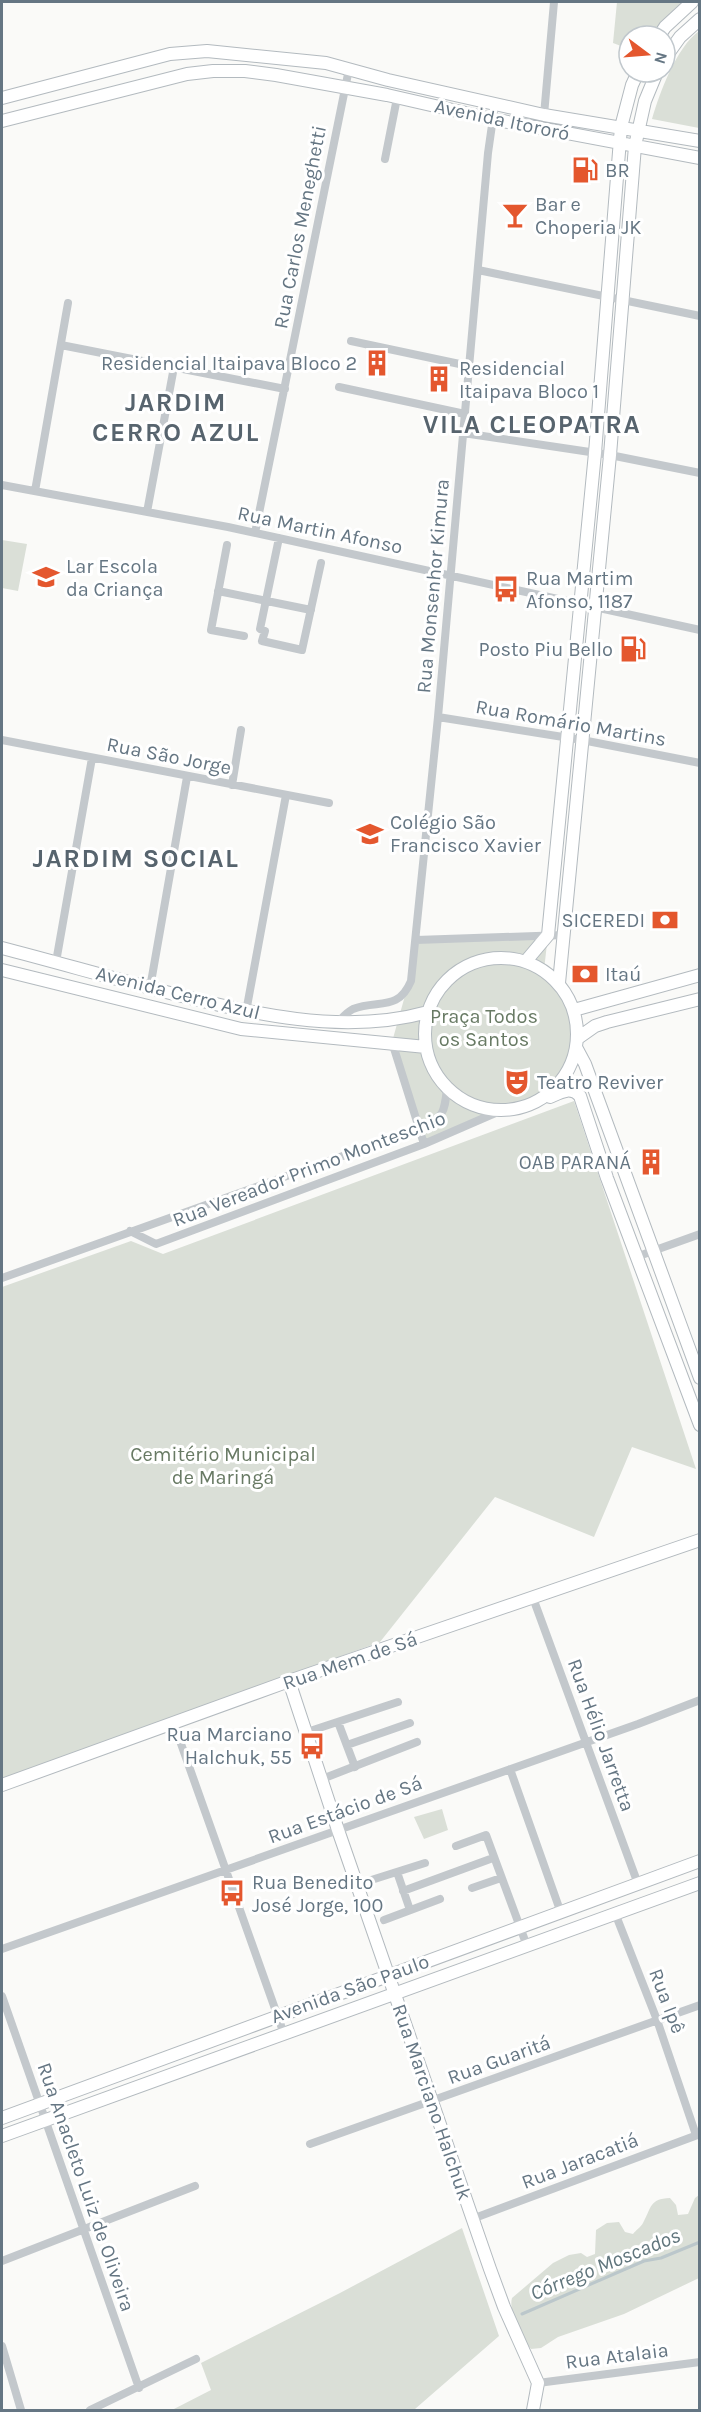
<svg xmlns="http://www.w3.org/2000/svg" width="701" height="2412" viewBox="0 0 701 2412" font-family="Karla,sans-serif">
<rect width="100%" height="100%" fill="#fafaf8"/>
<!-- green -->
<path fill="#dadfd7" d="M617 2H692L659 36H629V49L613 43Z
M699 31V128L652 119C660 92 676 48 699 31Z
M2 540 27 544 18 591 2 588Z
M548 935 544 970C588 1008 592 1067 540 1101 527 1109 514 1108 500 1111 476 1118 448 1134 424 1144L392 1042 406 992 416 940Z
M574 1101 696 1469 632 1447 594 1537 495 1497 380 1642 2 1779V1287L131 1241 163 1254Z
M442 1809 448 1830 424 1839 414 1817Z
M699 2195V2278L624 2314 558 2337 541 2348 531 2349C522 2337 508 2313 512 2298L553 2263 569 2255 581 2253 587 2257 595 2254 596 2230 607 2223 619 2222 625 2232 633 2234C636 2230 641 2227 643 2223 652 2207 649 2199 670 2198L676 2205 678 2215 688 2214 695 2198Z
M462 2228 499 2336 415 2409 411 2410H172L211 2390 201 2363 340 2293Z"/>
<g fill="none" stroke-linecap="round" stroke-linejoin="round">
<!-- stream -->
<path stroke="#bbc7cb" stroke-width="3" d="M522 2314 644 2261 661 2258 700 2242"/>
<!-- secondary casing -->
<g stroke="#b3babf" stroke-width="14">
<path id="secondary" d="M659 36 665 27 692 2
M665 58 680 37 700 19
M2 98 170 54 207 51 326 63 388 80 544 115 700 141
M2 121 187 74 213 71H245L276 75 387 95 492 119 700 158
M2 948C56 962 111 978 166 992 250 1013 342 1036 428 1012
M425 1034a76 76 0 1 1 152 0a76 76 0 1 1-152 0Z
M526 961 548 935 595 453 621 127 632 85 638 72
M2 970 241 1029 426 1047
M559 983 610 455 635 146 645 101 657 72
M574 1010 700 975
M578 1038 595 1026 607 1022 700 999
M577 1049 585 1064 700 1378
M550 1097C561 1092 571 1086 580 1096L607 1178 700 1425
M289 1681 338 1830 490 2269 504 2307 538 2383 533 2410
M2 1785 289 1681 700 1540
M2 2118 700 1861
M2 2136 700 1883"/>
</g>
<!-- street -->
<path stroke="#c3c8cc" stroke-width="8" d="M544 115 554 2
M385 159 397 98
M478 270 700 316
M351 341 469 366
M61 345 285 389
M339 387 465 414
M463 433 610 455 700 473
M2 485 228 527 700 630
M35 491 68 303
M147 512 174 367
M255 533 349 69
M279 538 260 629 265 631 262 641 302 650 321 563
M227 545 211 630 244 636
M218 591 311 610
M438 717 582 740 700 763
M2 740 329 803
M232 785 241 730
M416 940 564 935
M56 962 92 758
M150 988 187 777
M246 1012 286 795
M338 1022C343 1017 347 1012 353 1009 378 999 398 1012 411 981L438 717 488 153 495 104
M392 1042 424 1144
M130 1231 156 1244 424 1144 500 1111
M636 1257 700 1234
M2 1278 421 1128C444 1115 444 1115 447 1089
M533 1598 638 1884
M338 1722 355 1767
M174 1724 284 2034
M307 1732 398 1702
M347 1745 410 1723
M510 1769 561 1913
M322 1779 417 1742
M456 1846 486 1835 527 1946
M397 1872 410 1910
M365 1882 425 1863
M472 1888 501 1878
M403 1891 493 1858
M615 1913 657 2020 696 2135
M384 1920 440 1899
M2 1949 638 1724 700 1700
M2 1996 139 2388
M310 2144 700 2005
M472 2219 700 2134
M2 2261 195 2186
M2 2346 21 2410
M538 2383 700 2362
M90 2410 196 2359"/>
<!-- secondary -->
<use href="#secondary" stroke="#fff" stroke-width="12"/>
</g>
<!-- icons -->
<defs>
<g id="fuel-bare" transform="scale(2.07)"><path d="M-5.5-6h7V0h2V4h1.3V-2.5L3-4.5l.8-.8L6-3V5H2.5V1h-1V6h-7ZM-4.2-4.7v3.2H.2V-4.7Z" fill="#e4572e" stroke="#fff" stroke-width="2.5" paint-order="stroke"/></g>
<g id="bar-bare" transform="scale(2.07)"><path d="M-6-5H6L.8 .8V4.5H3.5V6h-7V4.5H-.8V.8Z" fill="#e4572e" stroke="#fff" stroke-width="2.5" paint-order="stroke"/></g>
<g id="building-bare" transform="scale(2.07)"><path d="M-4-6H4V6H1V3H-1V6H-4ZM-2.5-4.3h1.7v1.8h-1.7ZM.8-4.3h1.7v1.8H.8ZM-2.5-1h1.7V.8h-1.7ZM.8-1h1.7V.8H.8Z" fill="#e4572e" stroke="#fff" stroke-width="2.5" paint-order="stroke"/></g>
<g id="school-bare" transform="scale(2.07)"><path d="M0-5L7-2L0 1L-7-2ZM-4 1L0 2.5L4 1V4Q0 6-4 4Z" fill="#e4572e" stroke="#fff" stroke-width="2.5" paint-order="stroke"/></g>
<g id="bus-bare" transform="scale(2.07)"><path d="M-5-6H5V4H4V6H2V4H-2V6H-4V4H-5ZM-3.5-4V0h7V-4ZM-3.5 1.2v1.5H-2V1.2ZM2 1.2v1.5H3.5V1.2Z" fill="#e4572e" stroke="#fff" stroke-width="2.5" paint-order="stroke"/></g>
<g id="bank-bare" transform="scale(2.07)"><path d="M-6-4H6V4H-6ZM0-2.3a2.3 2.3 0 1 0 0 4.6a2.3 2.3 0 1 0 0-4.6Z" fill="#e4572e" stroke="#fff" stroke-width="2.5" paint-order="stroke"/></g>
<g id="theatre-bare" transform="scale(2.07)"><path d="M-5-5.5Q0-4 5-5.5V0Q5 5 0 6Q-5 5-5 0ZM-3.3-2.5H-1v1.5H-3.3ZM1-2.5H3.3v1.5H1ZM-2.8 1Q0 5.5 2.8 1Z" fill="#e4572e" stroke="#fff" stroke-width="2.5" paint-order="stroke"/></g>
</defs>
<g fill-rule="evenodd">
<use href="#fuel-bare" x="585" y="170"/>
<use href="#bar-bare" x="515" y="215"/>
<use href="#building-bare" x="377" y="363"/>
<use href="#building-bare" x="439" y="379"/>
<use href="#school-bare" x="46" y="577"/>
<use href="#bus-bare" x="506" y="589"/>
<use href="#fuel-bare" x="633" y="649"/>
<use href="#school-bare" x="370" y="834"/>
<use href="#bank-bare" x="665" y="920"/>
<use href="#bank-bare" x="585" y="974"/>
<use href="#theatre-bare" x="517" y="1082"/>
<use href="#building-bare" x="651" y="1162"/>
<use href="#bus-bare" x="312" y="1746"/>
<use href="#bus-bare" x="232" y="1893"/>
</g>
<g text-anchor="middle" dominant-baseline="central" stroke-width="6" stroke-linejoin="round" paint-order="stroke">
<!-- street labels -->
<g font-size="20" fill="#657683" stroke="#fff">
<text transform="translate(502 120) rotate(12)">Avenida Itororó</text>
<text transform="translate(300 227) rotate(-79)">Rua Carlos Meneghetti</text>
<text transform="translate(320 530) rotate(12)">Rua Martin Afonso</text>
<text transform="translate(433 586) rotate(-85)">Rua Monsenhor Kimura</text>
<text transform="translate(571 723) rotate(10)">Rua Romário Martins</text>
<text transform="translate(169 756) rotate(11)">Rua São Jorge</text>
<text transform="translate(178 993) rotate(14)">Avenida Cerro Azul</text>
<text transform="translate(309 1169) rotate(-21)">Rua Vereador Primo Monteschio</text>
<text transform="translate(350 1661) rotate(-19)">Rua Mem de Sá</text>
<text transform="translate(601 1735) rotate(70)">Rua Hélio Jarretta</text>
<text transform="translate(345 1810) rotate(-20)">Rua Estácio de Sá</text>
<text transform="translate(350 1989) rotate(-20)">Avenida São Paulo</text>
<text transform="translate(667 2001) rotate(69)">Rua Ipê</text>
<text transform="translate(499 2060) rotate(-20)">Rua Guaritá</text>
<text transform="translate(432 2102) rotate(71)">Rua Marciano Halchuk</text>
<text transform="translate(580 2161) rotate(-21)">Rua Jaracatiá</text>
<text transform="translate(86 2187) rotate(71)">Rua Anacleto Luiz de Oliveira</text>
<text transform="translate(617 2356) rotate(-7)">Rua Atalaia</text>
</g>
<!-- poi labels -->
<g font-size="20" fill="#657683" stroke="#fff" text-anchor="start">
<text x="605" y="170">BR</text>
<text x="535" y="204">Bar e<tspan x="535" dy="23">Choperia JK</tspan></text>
<text x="357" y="363" text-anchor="end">Residencial Itaipava Bloco 2</text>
<text x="459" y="368">Residencial<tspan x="459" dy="23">Itaipava Bloco 1</tspan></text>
<text x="66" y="566">Lar Escola<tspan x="66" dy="23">da Criança</tspan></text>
<text x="526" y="578">Rua Martim<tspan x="526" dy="23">Afonso, 1187</tspan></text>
<text x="613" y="649" text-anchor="end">Posto Piu Bello</text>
<text x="390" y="822">Colégio São<tspan x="390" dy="23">Francisco Xavier</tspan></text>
<text x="645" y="920" text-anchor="end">SICEREDI</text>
<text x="605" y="974">Itaú</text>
<text x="537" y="1082">Teatro Reviver</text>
<text x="631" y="1162" text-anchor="end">OAB PARANÁ</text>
<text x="292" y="1734" text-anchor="end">Rua Marciano<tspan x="292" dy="23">Halchuk, 55</tspan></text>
<text x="252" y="1882">Rua Benedito<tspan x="252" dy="23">José Jorge, 100</tspan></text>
</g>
<!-- park labels -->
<g font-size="20" fill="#687a64" stroke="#fff">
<text x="484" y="1016">Praça Todos<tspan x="484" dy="23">os Santos</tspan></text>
<text x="223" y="1454">Cemitério Municipal<tspan x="223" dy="23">de Maringá</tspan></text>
</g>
<!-- water labels -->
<g font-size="21" font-style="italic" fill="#60757c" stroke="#fff">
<text transform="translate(605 2264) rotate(-22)">Córrego Moscados</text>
</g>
<!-- district labels -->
<g font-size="26" font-weight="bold" letter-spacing="1.5" fill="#57646e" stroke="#fff">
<text x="176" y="402">JARDIM<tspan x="176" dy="30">CERRO AZUL</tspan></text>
<text x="532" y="424">VILA CLEOPATRA</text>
<text x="136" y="858">JARDIM SOCIAL</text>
</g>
</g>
<!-- border -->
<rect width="701" height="2412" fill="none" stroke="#657683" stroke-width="6"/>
<!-- north arrow -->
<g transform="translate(647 54) rotate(106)"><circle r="28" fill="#ffffff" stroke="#c1c8cd" stroke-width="1.5"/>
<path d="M0-4.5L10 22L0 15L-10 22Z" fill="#e4572e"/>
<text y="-9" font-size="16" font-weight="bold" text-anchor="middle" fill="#657683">N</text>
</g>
</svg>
